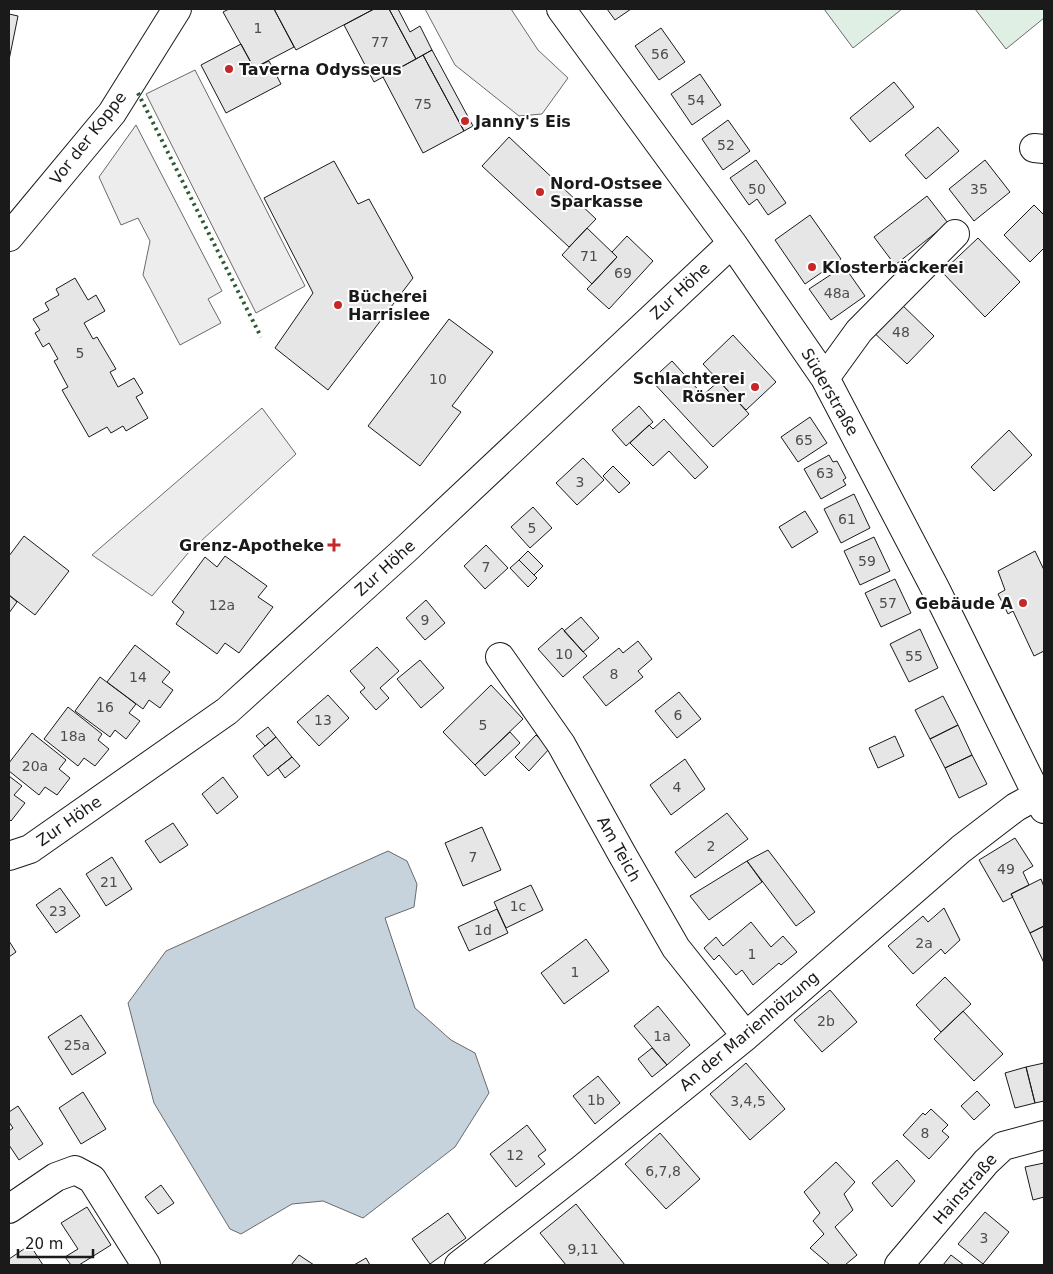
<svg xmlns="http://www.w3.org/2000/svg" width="1053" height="1274" viewBox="0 0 1053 1274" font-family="'DejaVu Sans',sans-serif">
<rect width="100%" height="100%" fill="#fff"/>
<!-- green -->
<path fill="#e0efe3" stroke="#6a6a6a" d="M824 9H902L853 48Z
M975 9H1044V18L1006 49Z"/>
<!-- parking -->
<path fill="#ededed" stroke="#6a6a6a" d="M425 9H511L538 50 568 78 542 114 519 116 455 65Z
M195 70 305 286 256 313 146 94Z
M136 125 222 291 208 299 221 323 180 345 143 275 150 241 138 218 121 225 99 177Z
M262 408 296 454 189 552 152 596 92 555Z"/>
<!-- water -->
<path fill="#c6d2dc" stroke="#6a6a6a" d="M388 851 407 861 417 884 414 907 385 918 415 1008 451 1040 475 1053 489 1093 455 1147 363 1218 323 1201 292 1204 241 1234 230 1229 154 1103 128 1003 166 951Z"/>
<!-- building -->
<path fill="#e6e6e6" stroke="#1a1a1a" d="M229 9H274L294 47 254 68 223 12Z
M274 9H374L296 50Z
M374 9H389L416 59 374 82 344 25Z
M389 9H398L410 32 420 26 432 50 416 59Z
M607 9H631L615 20Z
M9 14 18 16 9 60Z
M661 28 685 62 659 80 635 46Z
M241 44 254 68 269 61 281 84 226 113 201 65Z
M432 50 473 126 464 131 423 55Z
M423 55 464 131 423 153 383 77Z
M700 74 721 105 692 125 671 94Z
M894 82 914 107 870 142 850 118Z
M728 120 750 151 723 170 702 139Z
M938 127 959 151 926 179 905 155Z
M509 137 596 219 569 247 482 166Z
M756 160 786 203 768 215 757 199 749 205 730 178Z
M985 160 1010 192 974 221 949 189Z
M334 161 358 204 369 199 413 278 328 390 275 348 313 293 264 198Z
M927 196 948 223 895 265 874 237Z
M1034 205 1044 215V248L1030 262 1004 235Z
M810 215 841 259 805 284 775 240Z
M587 228 617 257 592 284 562 255Z
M627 236 653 261 609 309 587 289 617 257 612 252Z
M978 238 1020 282 985 317 942 272Z
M844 266 865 296 831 320 809 289Z
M75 278 88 300 96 295 105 311 84 323 93 339 97 337 116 369 110 372 118 387 134 378 143 393 136 397 148 418 126 431 123 426 111 433 107 427 89 437 62 390 68 387 54 361 58 359 49 343 43 347 35 333 40 330 33 319 49 310 45 303 59 295 56 289Z
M896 299 934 336 907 364 868 327Z
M449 319 493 352 452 406 461 412 420 466 368 426Z
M733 335 776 382 746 410 703 364Z
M672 361 703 395 719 381 749 414 713 447 651 380Z
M639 406 653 422 626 446 612 430Z
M810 417 827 443 798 462 781 437Z
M664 419 708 467 695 479 669 451 653 466 630 443 649 425 653 429Z
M1009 430 1032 455 994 491 971 467Z
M829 455 833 462 837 461 846 478 843 480 846 485 821 499 804 469Z
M583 458 604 480 577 505 556 483Z
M613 466 630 483 619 493 603 476Z
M854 494 870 528 841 543 824 509Z
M533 507 552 528 530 548 511 527Z
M805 511 818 532 792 548 779 527Z
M24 536 69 571 35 615 9 595V556Z
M874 537 890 571 860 585 844 551Z
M486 545 508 568 485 589 464 566Z
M528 551 543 566 534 575 519 560Z
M1035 551 1044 570V651L1034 656 1013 611 1008 614 998 594 1005 590 998 571Z
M225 556 267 586 258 597 273 607 239 653 225 643 217 654 176 624 184 612 172 602 205 557 217 567Z
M519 560 537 578 528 587 510 568Z
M895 579 911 613 881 627 865 593Z
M9 595 17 602 9 613Z
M426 600 445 623 425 640 406 618Z
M581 617 599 638 583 652 564 631Z
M562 628 587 656 563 677 538 649Z
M920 629 938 668 909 682 890 644Z
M638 641 652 659 638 671 643 677 606 706 583 677 619 648 623 653Z
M135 645 170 672 162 682 173 690 160 708 149 700 143 709 107 682Z
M377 647 399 671 380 688 389 698 376 710 360 692 365 688 350 671Z
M420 660 444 688 421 708 397 679Z
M100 677 136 704 129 713 140 721 126 739 115 730 110 737 75 711Z
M491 685 523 719 475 765 443 732Z
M679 692 701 719 677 738 655 711Z
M328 695 349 718 319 746 297 722Z
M943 696 958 725 930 739 915 710Z
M68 707 102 734 98 740 109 749 95 766 84 758 78 766 44 739Z
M958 725 972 755 945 768 930 739Z
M268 727 276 737 265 746 256 736Z
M510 732 520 743 485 776 475 765Z
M32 733 66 760 59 769 70 778 57 795 45 787 39 795 9 771V763Z
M536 735 550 748 529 771 515 757Z
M895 736 904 756 878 768 869 748Z
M276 737 292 757 268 776 253 756Z
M972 755 987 784 959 798 945 768Z
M292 757 300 766 285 778 278 768Z
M685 759 705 789 671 815 650 785Z
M9 776 22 786 14 795 25 803 11 821 9 819Z
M223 777 238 797 217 814 202 794Z
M727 813 748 839 695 878 675 852Z
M173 823 188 845 160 863 145 841Z
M482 827 501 870 463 886 445 843Z
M1015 838 1033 866 1023 872 1029 885 1011 894 1013 897 1003 902 979 860Z
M768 850 815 912 796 926 747 861Z
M112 857 132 889 106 906 86 874Z
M747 861 762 882 709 920 690 896Z
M1041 879 1044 887V926L1030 933 1011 894Z
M531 885 543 910 506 928 494 902Z
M60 888 80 916 56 933 36 905Z
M944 908 960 940 945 954 941 949 913 974 888 946 923 916 928 922Z
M497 909 508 933 469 951 458 927Z
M751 922 771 947 783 936 797 952 781 965 779 963 753 985 742 970 736 975 719 955 714 960 704 948 716 937 723 946Z
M1044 926V963L1030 933Z
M586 939 609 971 564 1004 541 973Z
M9 941 16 952 9 957Z
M945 977 971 1004 941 1032 916 1005Z
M830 990 857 1022 822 1052 794 1020Z
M658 1006 690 1045 667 1065 634 1026Z
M963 1011 1003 1054 974 1081 934 1039Z
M81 1015 106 1053 72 1075 48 1037Z
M652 1048 667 1065 652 1077 638 1059Z
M746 1063 785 1109 750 1140 710 1094Z
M1044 1063V1101L1035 1103 1026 1067Z
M1026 1067 1035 1103 1015 1108 1005 1073Z
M598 1076 620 1103 595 1124 573 1096Z
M977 1091 990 1105 974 1120 961 1106Z
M83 1092 106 1129 81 1144 59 1108Z
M18 1106 43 1144 19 1160 9 1145V1131L13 1128 9 1122V1112Z
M931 1109 948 1125 942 1131 949 1137 929 1159 903 1135 923 1113 925 1115Z
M527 1125 546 1150 538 1156 545 1164 516 1187 490 1154Z
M660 1133 700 1179 666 1209 625 1164Z
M897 1160 915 1181 892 1207 872 1183Z
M836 1162 855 1182 844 1194 853 1210 835 1227 857 1255 845 1265H830L810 1248 824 1234 813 1221 820 1213 804 1192Z
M1044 1163V1197L1033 1200 1025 1167Z
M161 1185 174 1203 158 1214 145 1197Z
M576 1204 625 1265H566L540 1233Z
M87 1207 111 1245 79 1265H71L65 1257 78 1249 61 1223Z
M985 1212 1009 1232 983 1264 958 1244Z
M448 1213 466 1238 430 1264 412 1239Z
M30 1245 43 1265H9V1259Z
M299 1255 314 1265H291Z
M951 1255 964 1265H943Z
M366 1258 370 1265H354Z"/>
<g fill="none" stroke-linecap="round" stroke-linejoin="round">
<!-- minor casing -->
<g stroke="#1a1a1a" stroke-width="30">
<path id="minor" d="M561 9 732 243 825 378 935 588 1044 809
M1034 148 1044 149
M9 237 112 113 177 9
M825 378 859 331 955 234
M500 657 561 744 622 854 676 948 746 1036
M9 856 30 849 227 711 405 550 732 243
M9 1209 56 1177 75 1170 92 1179 146 1265
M459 1265 583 1168 746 1036 961 849 1016 807 1038 795
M899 1265 986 1162 1003 1146 1044 1135"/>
</g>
<!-- minor -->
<use href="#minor" stroke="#fff" stroke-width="28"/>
<!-- hedge -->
<path stroke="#2b5a34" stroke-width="4" stroke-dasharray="2.5 4" stroke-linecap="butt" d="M138 93 261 337"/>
</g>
<!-- markers -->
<g fill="#c62828" stroke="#fff" stroke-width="2">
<circle cx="229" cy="69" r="5"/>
<circle cx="465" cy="121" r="5"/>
<circle cx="540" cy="192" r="5"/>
<circle cx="812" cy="267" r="5"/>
<circle cx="338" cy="305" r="5"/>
<circle cx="755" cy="387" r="5"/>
<path d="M331.5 537.5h5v5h5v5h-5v5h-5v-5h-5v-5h5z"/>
<circle cx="1023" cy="603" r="5"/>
</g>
<g text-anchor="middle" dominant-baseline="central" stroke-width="4" stroke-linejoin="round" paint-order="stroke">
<!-- number labels -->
<g font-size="14" fill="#4d4d4d">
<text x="258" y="28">1</text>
<text x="380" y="42">77</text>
<text x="660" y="54">56</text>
<text x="696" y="100">54</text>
<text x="423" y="104">75</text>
<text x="726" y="145">52</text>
<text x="757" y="189">50</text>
<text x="979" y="189">35</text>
<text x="589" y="256">71</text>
<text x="623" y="273">69</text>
<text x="837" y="293">48a</text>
<text x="901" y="332">48</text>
<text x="80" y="353">5</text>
<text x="438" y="379">10</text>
<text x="804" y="440">65</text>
<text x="825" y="473">63</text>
<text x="580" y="482">3</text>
<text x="847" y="519">61</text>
<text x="532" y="528">5</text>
<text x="867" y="561">59</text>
<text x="486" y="567">7</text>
<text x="888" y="603">57</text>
<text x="222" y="605">12a</text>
<text x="425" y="620">9</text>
<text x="564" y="654">10</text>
<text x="914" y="656">55</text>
<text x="614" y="674">8</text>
<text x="138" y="677">14</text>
<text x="105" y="707">16</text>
<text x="678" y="715">6</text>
<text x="323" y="720">13</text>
<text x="483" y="725">5</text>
<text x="73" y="736">18a</text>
<text x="35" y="766">20a</text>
<text x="677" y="787">4</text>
<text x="711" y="846">2</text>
<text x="473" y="857">7</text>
<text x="1006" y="869">49</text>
<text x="109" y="882">21</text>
<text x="518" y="906">1c</text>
<text x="58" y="911">23</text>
<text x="483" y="930">1d</text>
<text x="924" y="943">2a</text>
<text x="752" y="954">1</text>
<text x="575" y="972">1</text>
<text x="826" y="1021">2b</text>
<text x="662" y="1036">1a</text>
<text x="77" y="1045">25a</text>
<text x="596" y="1100">1b</text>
<text x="748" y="1101">3,4,5</text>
<text x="925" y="1133">8</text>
<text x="515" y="1155">12</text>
<text x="663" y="1171">6,7,8</text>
<text x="984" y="1238">3</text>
<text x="583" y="1249">9,11</text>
</g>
<!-- poi labels -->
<g font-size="16" font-weight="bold" fill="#1a1a1a" stroke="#fff" text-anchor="start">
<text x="239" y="69">Taverna Odysseus</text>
<text x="475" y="121">Janny's Eis</text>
<text x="550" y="183">Nord-Ostsee<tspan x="550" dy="18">Sparkasse</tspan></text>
<text x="822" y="267">Klosterbäckerei</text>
<text x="348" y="296">Bücherei<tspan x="348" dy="18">Harrislee</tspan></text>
<text x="745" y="378" text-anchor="end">Schlachterei<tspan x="745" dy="18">Rösner</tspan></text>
<text x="324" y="545" text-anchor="end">Grenz-Apotheke</text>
<text x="1013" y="603" text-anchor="end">Gebäude A</text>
</g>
<!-- street labels -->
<g font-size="16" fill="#1a1a1a" stroke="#fff">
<text transform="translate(88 138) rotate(-52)">Vor der Koppe</text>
<text transform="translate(680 291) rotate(-43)">Zur Höhe</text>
<text transform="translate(830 392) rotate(60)">Süderstraße</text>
<text transform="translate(385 568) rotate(-42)">Zur Höhe</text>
<text transform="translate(69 821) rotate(-35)">Zur Höhe</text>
<text transform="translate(619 849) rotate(61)">Am Teich</text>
<text transform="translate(749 1031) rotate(-40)">An der Marienhölzung</text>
<text transform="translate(965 1189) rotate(-49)">Hainstraße</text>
</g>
</g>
<!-- border -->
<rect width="1053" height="1274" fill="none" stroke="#1a1a1a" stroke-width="20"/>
<!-- scale -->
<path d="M18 1249v8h75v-8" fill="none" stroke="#1a1a1a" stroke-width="2.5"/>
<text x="25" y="1249" font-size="15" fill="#1a1a1a" stroke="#ffffff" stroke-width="4" paint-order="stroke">20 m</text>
</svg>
